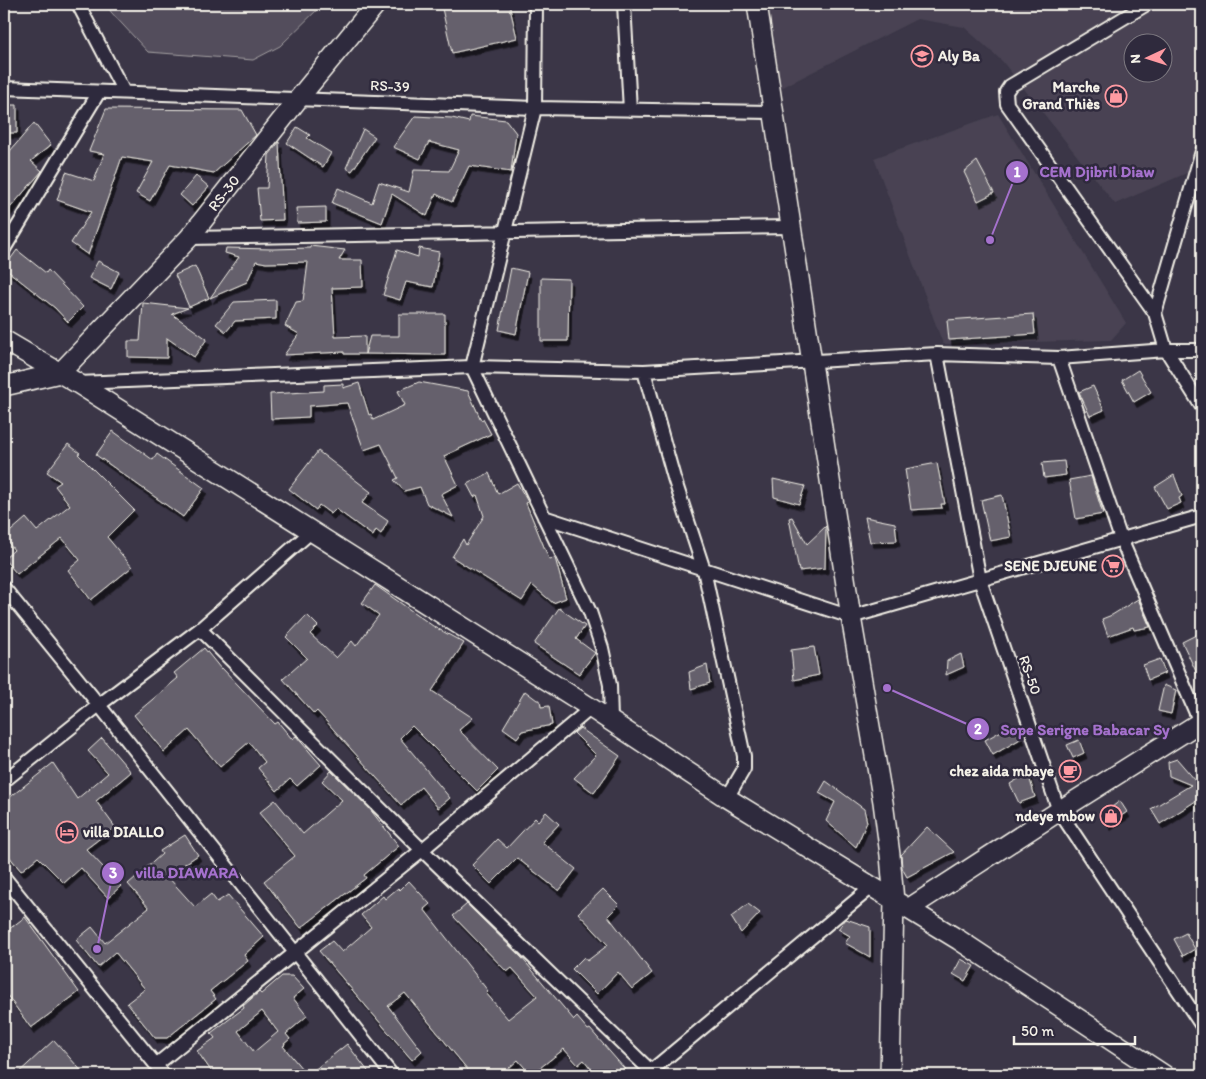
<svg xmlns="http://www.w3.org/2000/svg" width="1206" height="1079" viewBox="0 0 1206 1079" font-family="Itim,sans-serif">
<defs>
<filter id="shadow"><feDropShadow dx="3" dy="5.5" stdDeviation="0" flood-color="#0009"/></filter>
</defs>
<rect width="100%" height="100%" fill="#3b3647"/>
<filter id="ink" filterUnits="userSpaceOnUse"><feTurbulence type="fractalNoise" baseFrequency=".02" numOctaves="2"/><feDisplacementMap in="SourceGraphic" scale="10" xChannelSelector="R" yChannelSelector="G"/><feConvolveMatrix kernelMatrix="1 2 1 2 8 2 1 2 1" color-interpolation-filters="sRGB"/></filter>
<g filter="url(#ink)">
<!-- built -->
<path fill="#484352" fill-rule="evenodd" d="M765 4H1202V138L1194 170 1115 204 1002 61 964 27 917 19 781 88ZM1134 42H1164V72H1134Z
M998 114 1126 323 1111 340 943 344 874 158Z"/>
<!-- green -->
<path fill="#534e5c" stroke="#a4a0a2" d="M107 4H323L280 46 253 60 148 52 111 12Z"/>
<!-- building -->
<path fill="#65616c" stroke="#f4f1e8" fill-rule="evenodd" filter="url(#shadow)" d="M441 4H509L517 38 452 53Z
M4 105H17V133H4Z
M106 109 242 110 256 135 214 173 170 165 150 201 136 193 153 162 122 157 88 255 71 243 91 212 57 200 66 172 94 181 104 154 89 151Z
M415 116 452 118 469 122 470 116 506 120 516 133 511 172 469 166 452 202 436 194 427 216 392 194 382 223 332 203 338 188 372 203 379 182 409 192 414 170 449 171 459 150 429 142 420 159 393 147Z
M34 123 51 145 31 161 42 171 4 215V158Z
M297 127 310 135 307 138 331 153 323 167 287 143Z
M363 129 375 137 352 171 346 168Z
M279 142 283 220 260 221 257 188H267L269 155Z
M977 161 994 193 978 201 964 172Z
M196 176 209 187 192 206 180 195Z
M326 207V222L297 223 296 208Z
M310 246 345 250 339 260H362L363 287 332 288 335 337 365 336V354H344V352L284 355 299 334 285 326 296 302 303 301 308 262 266 263 256 261 247 282 210 298 239 257 225 253 226 248 273 249 310 248Z
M419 248 439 252 433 287 406 282 400 300 383 295 397 250 418 257Z
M17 250 46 273 48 270 83 307 68 322 55 308 4 268Z
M98 261 119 272 111 289 89 278Z
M195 266 209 298 189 307 175 275Z
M511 268 528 272 516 334 499 330Z
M541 278 569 279 568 341H541Z
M276 300V319L235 321 226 332 216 324 234 302Z
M143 303 188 308 172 314 207 339 194 357 167 338V358L128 357V341H140Z
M399 314H445V355L365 354 370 336H399Z
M1033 314 1035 334 949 340 947 320Z
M1138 370 1151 392 1134 402 1122 380Z
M419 382 468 391 481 420 483 419 491 434 444 456 458 485 441 494 453 517 427 504 420 487 404 491 394 480 398 478 381 444 364 450 347 403 309 406V417L271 419 270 394 324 391V385L343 384V388L359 383 369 415 371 414 373 420 405 405 398 391Z
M1093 386 1104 410 1090 416 1079 392Z
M113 431 153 460 157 454 204 488 183 517 96 455Z
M68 444 80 453 78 454 134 510 107 537 132 567 91 600 68 570 80 560 62 538 17 574 4 559 14 550 4 537 26 518 37 531 70 505 55 486 61 482 47 472Z
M318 451 371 492 362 503 388 521 381 534 376 530 373 536 336 509 331 514 319 505 316 510 289 489Z
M1064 461 1066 475 1044 478 1042 463Z
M937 463 945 504H941L942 508 911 510 905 469Z
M489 473 498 494 517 483 528 502 526 503 549 559 555 558 566 598 553 603 532 585 522 601 452 557 463 539 466 545 484 516 477 495 474 497 467 484Z
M1174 475 1182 496 1179 498 1181 503 1167 509 1155 487Z
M1091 476 1103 514 1076 519 1069 480Z
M773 479 805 486 799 504 774 497Z
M1002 495 1011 537 990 541 981 500Z
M792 517 807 544 826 526 825 568 799 571 789 518Z
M865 517 895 523 897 541 870 542Z
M375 585 433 626 464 643 432 691 473 718 459 730 498 770 477 791 412 726 400 738 450 798 438 808 421 787 401 805 317 711 314 714 283 679 307 658 286 637 307 615 318 626 310 634 336 658 352 641 356 646 379 615 362 603Z
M1138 599 1150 627 1134 630 1133 627 1108 636 1102 619 1112 615Z
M559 608 585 626 576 639 595 653 579 674 534 644Z
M1202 632V684L1182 642Z
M814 647 819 675 794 680 791 650Z
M204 648 221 669 222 668 275 724 278 722 292 739 296 736 321 765 297 786 290 779 277 791 258 768 265 762 249 742 220 767 189 730 164 752 134 715 178 678 174 673Z
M961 654 964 667 946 675 947 661Z
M1160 659 1165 673 1148 680 1143 665Z
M707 665 710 683 691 689 689 672Z
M1164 685 1176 690 1171 714 1158 711Z
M525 691 537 700H540L541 707 549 706 552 725 522 731 517 738 503 728Z
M1014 724 1022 738 993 755 985 740Z
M580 728 620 756 594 793 574 778 596 755 574 733Z
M102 738 131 772 96 801 115 827 86 849 121 886 108 898 81 868 64 883 38 857 21 871 4 850V802L53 763 77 799 108 773 88 751Z
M1079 740 1084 753 1073 758 1067 745Z
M1177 759 1202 788V797L1160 824 1151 809 1191 785 1169 776 1168 762Z
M331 771 369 808 399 846 364 875 366 878 301 928 264 881 295 856 259 813 275 800 303 834 342 800 322 781Z
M1028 773 1035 797 1019 803 1010 784Z
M826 781 864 809 867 822 856 847 826 821 835 802 819 793Z
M1120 801 1127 812 1108 825 1101 815Z
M546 812 559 824 542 842 576 869 559 891 517 858 491 884 472 865 497 839 507 848 535 818 538 821Z
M927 827 954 852 907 877 902 868 901 855Z
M185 835 198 855 167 876 195 907 211 894 217 902 228 895 264 937 244 955 248 961 210 991 216 999 167 1038H155L127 1003 145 989 115 952 98 967 76 940 92 927 105 943 149 908 128 884 162 854 160 851Z
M409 881 430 904 424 909 488 991 486 993 508 1019 537 996 512 968 507 972 453 916 467 904 522 958 574 1020 577 1017 588 1030 590 1029 630 1075H596L584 1060 578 1065 564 1049 531 1075 518 1060 501 1075H472L405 993 388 1006 422 1051 412 1060 319 951 332 941 342 952 371 927 361 915 383 896 385 899 398 888 400 890Z
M603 889 619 905 608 916 652 973 632 989 618 972 597 994 572 969 584 957 587 961 608 945 578 913Z
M748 904 760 913 741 933 731 917Z
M25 917 79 992 31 1028 4 991V933Z
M846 919 870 927V957L845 943 850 936 838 929Z
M1186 933 1195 949 1183 956 1174 939Z
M961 959 974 966 965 981 953 974Z
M282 976H292L304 989 293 998 307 1016 286 1034 290 1039 284 1044 285 1045 283 1046 307 1075H214L197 1051 215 1038 211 1033 244 1008 243 1006 259 992 261 994ZM262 1011 278 1032 254 1052 238 1031Z
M54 1040 85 1075H16Z
M347 1044 371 1075H308Z"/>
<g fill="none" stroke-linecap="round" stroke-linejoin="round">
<!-- street casing -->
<g stroke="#f4f1e8" stroke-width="16">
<path id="street" d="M78 4 124 92
M536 4 535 108 472 367 590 612 602 648 610 685 611 721
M624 4 630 110
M1147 4 1010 86 1006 92 1007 104 1155 313 1166 350 1202 407
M4 88 535 108 774 112
M189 238 790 227
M4 249 99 92
M1155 313 1202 151
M937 354 980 580 1059 811 1202 1026
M1059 358 1121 539 1202 727
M644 371 674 478 704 570 744 756V769L727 798
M78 383 472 367 644 371 937 354 1059 358 1166 350H1202
M544 517 851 617 1202 516
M4 588 99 705 392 1075
M200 629 422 850 655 1075
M4 781 99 705 200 629 312 531
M4 877 164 1075
M156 1065 422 850 591 708
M646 1075 873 886"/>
</g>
<!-- secondary casing -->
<g stroke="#f4f1e8" stroke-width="22">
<path id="secondary" d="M757 4 851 617 883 802 890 855 894 901 890 1075
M4 340 77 383 591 708 727 798 959 940 1164 1075
M4 386 60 373 189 238 299 98 376 4
M908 909 1059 811 1202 721"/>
</g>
<!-- street -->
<use href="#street" stroke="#2f2a3d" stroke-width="12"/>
<!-- secondary -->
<use href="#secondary" stroke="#2f2a3d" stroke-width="19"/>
</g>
</g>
<!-- icons -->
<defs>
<g id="school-ring" transform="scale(1.125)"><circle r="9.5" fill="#2f2a3d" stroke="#ff9aa2" stroke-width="1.5"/><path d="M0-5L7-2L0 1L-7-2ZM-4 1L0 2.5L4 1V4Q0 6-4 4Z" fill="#ff9aa2"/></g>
<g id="shop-ring" transform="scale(1.125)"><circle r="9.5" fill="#2f2a3d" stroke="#ff9aa2" stroke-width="1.5"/><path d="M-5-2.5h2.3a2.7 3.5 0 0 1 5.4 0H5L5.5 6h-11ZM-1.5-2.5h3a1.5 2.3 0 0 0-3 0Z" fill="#ff9aa2"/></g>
<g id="supermarket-ring" transform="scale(1.125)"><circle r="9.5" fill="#2f2a3d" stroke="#ff9aa2" stroke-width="1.5"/><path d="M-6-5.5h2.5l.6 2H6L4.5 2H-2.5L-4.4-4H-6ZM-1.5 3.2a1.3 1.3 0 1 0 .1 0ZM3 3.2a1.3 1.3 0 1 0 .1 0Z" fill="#ff9aa2"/></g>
<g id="cafe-ring" transform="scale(1.125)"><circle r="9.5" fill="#2f2a3d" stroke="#ff9aa2" stroke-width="1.5"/><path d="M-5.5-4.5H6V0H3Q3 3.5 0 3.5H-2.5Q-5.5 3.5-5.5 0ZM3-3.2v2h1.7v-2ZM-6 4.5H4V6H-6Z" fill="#ff9aa2"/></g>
<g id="hotel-ring" transform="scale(1.125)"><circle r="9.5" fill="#2f2a3d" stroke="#ff9aa2" stroke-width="1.5"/><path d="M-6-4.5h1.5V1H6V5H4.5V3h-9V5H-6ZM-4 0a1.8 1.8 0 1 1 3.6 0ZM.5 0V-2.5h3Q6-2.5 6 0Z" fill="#ff9aa2"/></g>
</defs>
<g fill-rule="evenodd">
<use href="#school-ring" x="922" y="56"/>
<use href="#shop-ring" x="1116" y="96"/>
<use href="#supermarket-ring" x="1113" y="566"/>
<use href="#cafe-ring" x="1070" y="771"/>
<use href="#shop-ring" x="1111" y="816"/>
<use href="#hotel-ring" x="67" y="832"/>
</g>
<g text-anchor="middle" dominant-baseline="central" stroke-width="5" stroke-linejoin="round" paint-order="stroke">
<!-- poi labels -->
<g font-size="15" font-weight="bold" fill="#f4f1e8" stroke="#2f2a3d" text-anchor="end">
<text x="938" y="56" text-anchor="start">Aly Ba</text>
<text x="1100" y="87">Marche<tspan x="1100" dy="17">Grand Thiès</tspan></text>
<text x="1097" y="566">SENE DJEUNE</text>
<text x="1054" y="771">chez aida mbaye</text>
<text x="1095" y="816">ndeye mbow</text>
<text x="83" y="832" text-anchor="start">villa DIALLO</text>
</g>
<!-- street labels -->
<g font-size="15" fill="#f4f1e8" stroke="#2f2a3d">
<text transform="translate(390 86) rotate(2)">RS-39</text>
<text transform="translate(224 193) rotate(-52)">RS-30</text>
<text transform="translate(1030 675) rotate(71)">RS-50</text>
</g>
</g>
<!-- callouts -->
<path fill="none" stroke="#a571cd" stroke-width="2" d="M990 240L1017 172M887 688L978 729M97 949L113 873"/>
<g fill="#a571cd" stroke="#2f2a3d" stroke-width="2">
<circle cx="990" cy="240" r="5"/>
<circle cx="887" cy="688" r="5"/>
<circle cx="97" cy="949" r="5"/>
<circle cx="1017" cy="172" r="12"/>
<circle cx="978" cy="729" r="12"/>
<circle cx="113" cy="873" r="12"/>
</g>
<g font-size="15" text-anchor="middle" font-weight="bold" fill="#fff">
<text x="1017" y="177">1</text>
<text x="978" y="734">2</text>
<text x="113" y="878">3</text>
</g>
<g font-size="16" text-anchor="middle" font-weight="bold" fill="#a571cd" stroke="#2f2a3d" stroke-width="5" stroke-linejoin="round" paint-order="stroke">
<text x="1097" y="177">CEM Djibril Diaw</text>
<text x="1085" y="735">Sope Serigne Babacar Sy</text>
<text x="187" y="878">villa DIAWARA</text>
</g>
<!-- margin -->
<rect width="1206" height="1079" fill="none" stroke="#2f2a3d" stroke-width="20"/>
<rect x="10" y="10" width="1186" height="1059" fill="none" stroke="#f4f1e8" stroke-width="2" filter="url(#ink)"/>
<!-- north arrow -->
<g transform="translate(1148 58) rotate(266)"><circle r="24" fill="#2f2a3d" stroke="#7e7a81"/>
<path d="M0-4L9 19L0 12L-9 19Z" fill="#ff9aa2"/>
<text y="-8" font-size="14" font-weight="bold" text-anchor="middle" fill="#f4f1e8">N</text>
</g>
<!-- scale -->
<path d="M1014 1036v8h121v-8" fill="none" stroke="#f4f1e8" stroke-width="2.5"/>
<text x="1021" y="1036" font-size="15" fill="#f4f1e8" stroke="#2f2a3d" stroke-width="4" paint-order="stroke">50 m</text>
</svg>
